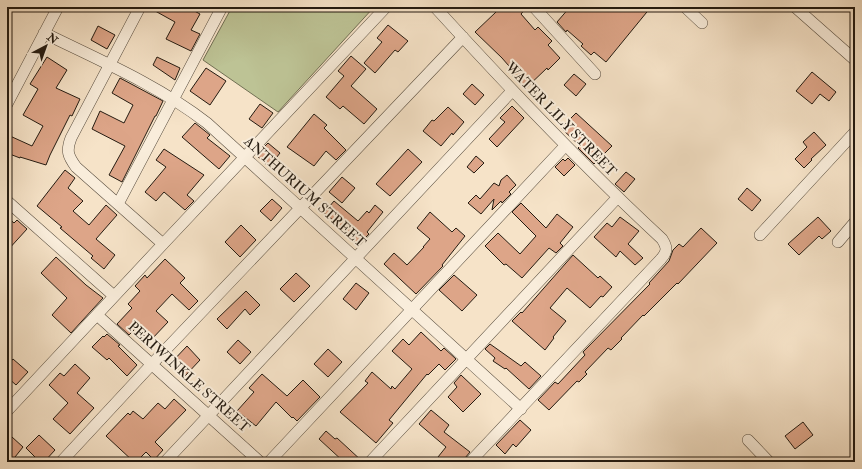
<svg xmlns="http://www.w3.org/2000/svg" width="862" height="469" viewBox="0 0 862 469" font-family="'IM FELL Double Pica',serif">
<rect width="100%" height="100%" fill="#f6e3c8"/>
<filter id="stains"><feTurbulence type="fractalNoise" baseFrequency=".005" numOctaves="4"/><feColorMatrix values="0 0 0 0 .2 0 0 0 0 .09 0 0 0 0 .02 0 0 0 .5 -.17"/></filter>
<radialGradient id="worn" r=".72"><stop offset=".6" stop-color="#630" stop-opacity="0"/><stop offset="1" stop-color="#630" stop-opacity=".3"/></radialGradient>
<!-- green -->
<path fill="#bdc395" stroke="#706f53" d="M232 7H374L278 112 203 60Z"/>
<!-- building -->
<path fill="#dda588" stroke="#241b11" d="M148 7H187L200 14 191 30 200 34 191 51 166 39 175 22Z
M491 7H527L521 14 535 30 538 27 552 41 548 45 560 58 548 70 547 68 525 89 512 76 515 73 502 58 475 32 496 12Z
M570 7H651L606 62 594 52 591 55 581 46 583 44 567 30 566 32 557 22Z
M388 25 408 41 398 52 395 50 375 73 364 63 382 42 377 38Z
M98 26 115 35 107 49 91 40Z
M351 56 366 69 351 86 377 109 364 124 343 106 340 109 326 97 344 76 338 71Z
M47 57 67 70 56 88 80 99 72 116 70 115 50 155 46 165 20 157V158L7 153V143L10 136 32 146 43 126 23 115 38 89 30 84Z
M157 57 180 68 175 80 153 65Z
M206 68 226 81 210 105 190 91Z
M812 72 836 92 829 101 820 94 812 104 796 91Z
M574 74 586 84 576 96 564 85Z
M120 78 163 101 156 116H155L122 182 109 175 125 146 92 129 100 111 124 123 133 105 112 93Z
M472 84 484 95 475 105 463 94Z
M260 104 273 113 262 128 249 119Z
M512 106 524 118 497 147 489 139 505 122 500 118Z
M448 107 464 122 453 135 452 133 441 146 423 131 432 120 434 121Z
M576 113 612 146 594 164 578 148 580 146 561 128Z
M314 114 327 125 324 128 346 150 336 160 326 151 314 166 287 147Z
M195 123 210 135 207 138 230 156 219 169 182 137Z
M814 132 826 145 811 159 812 160 804 168 795 159 807 147 803 142Z
M268 143 280 153 269 167 256 155Z
M164 149 204 175 187 195 194 201 185 210 164 192 156 201 145 192 166 167 156 160Z
M408 149 422 162 390 196 376 184Z
M476 156 484 163 474 173 467 167Z
M568 158 575 165 564 176 555 167 563 159 565 161Z
M65 170 75 178 68 188 83 201 73 211 89 225 106 205 117 215 96 239 115 255 104 269 91 258 93 256 60 228 62 227 37 206Z
M626 172 635 179 624 192 615 184Z
M507 175 516 185 509 192 511 194 502 203 501 201 492 210 494 199 481 214 468 203 476 195 480 199 494 183 499 186 501 180Z
M342 177 355 188 342 203 329 192Z
M747 188 761 200 752 211 738 199Z
M272 199 282 208 271 221 260 211Z
M334 201 358 221 367 211 369 213 375 205 383 212 367 232 369 234 358 245 337 225 338 224 324 213Z
M521 203 546 228 557 214 573 227 560 243 563 246 556 253 549 248 522 278 506 264 504 265 485 246 498 233 520 254 536 236 512 212Z
M430 212 452 232 456 228 465 236 442 265 443 266 416 294 384 264 394 253 407 265 424 247H423L430 239 417 228Z
M7 217 14 223 17 220 27 229 7 251Z
M620 217 639 231 628 244 643 258 635 265 620 251 616 257 594 237 607 223 612 227Z
M818 217 831 231 822 239 819 236 799 255 788 244Z
M241 225 256 240 240 257 225 242Z
M701 228 717 243 678 284 677 283 644 316 643 315 621 338 622 339 611 350 608 348 585 372 587 374 579 382 577 381 549 410 538 400 555 382 558 384 585 355 583 352 650 284 649 283 669 261 673 250 679 244 683 247Z
M573 255 598 278 600 276 612 287 603 297 601 296 590 308 567 288 550 308 566 321 553 337 554 338 545 350 512 321 521 312 522 313Z
M56 257 86 285 103 298 71 333 52 315 67 298 41 273Z
M165 259 185 278 180 283 198 301 189 310 172 294 156 311 168 322 150 341 136 328 129 335 117 324 132 308 128 304 140 291 135 286 145 275 147 278Z
M296 273 310 286 294 302 280 289Z
M454 275 477 295 462 311 439 290Z
M356 283 369 293 356 310 343 299Z
M246 291 260 305 250 315 245 309 227 329 217 319Z
M421 332 441 351 444 348 456 359 445 370 439 364 428 375 427 374 389 420 393 423 376 443 340 412 368 383 365 381 372 372 391 389 392 386 395 389 412 369 392 351 403 339 409 345Z
M107 334 120 345 118 346 137 365 127 376 109 358 107 360 92 347 103 336 104 337Z
M238 340 251 352 240 364 227 352Z
M490 344 521 366 525 362 541 376 529 389 506 368 505 369 493 361 495 358 485 349Z
M187 346 200 360 185 376 171 363Z
M328 349 342 362 328 377 314 364Z
M13 359 28 372 16 385 7 377V366Z
M75 364 90 378 77 393 94 408 70 434 53 419 68 403 49 385 60 373 64 376Z
M262 374 287 396 303 380 320 397 297 421 293 417 292 418 276 402 256 426 237 411 254 392 249 388Z
M461 375 481 394 463 412 448 397 457 387 454 383Z
M174 399 186 410 155 442 163 450 154 460 146 452 136 462H134L106 436 128 413 130 415 133 411 143 419 158 403 165 409Z
M431 410 449 425 444 432 470 452 465 458 463 462H434L446 447 419 424Z
M520 420 531 430 516 447 513 444 505 454 496 445Z
M803 422 813 435 795 449 785 436Z
M326 431 335 439 337 438 363 462H344L319 439Z
M39 435 55 450 44 462H40L26 448Z
M12 437 23 447 11 462H7V443Z"/>
<g fill="none" stroke-linecap="round" stroke-linejoin="round">
<!-- street casing -->
<g stroke="#584d3f" stroke-width="12">
<path id="street" d="M435 7C508 87 582 165 662 239 667 247 668 251 661 259L470 462
M534 7 595 74
M685 7 702 23
M795 7 855 60
M44 33C99 60 158 85 207 123L521 409
M7 104 58 7
M7 201 114 296
M118 204 222 7
M760 235 855 132
M838 242 855 222
M163 244 386 7
M97 315 260 462
M7 411 163 244 76 167C68 156 66 151 71 138L140 7
M748 440 769 462
M61 462 152 364 463 37
M165 462 512 91
M269 462 565 146
M370 462 617 198"/>
</g>
<!-- street -->
<use href="#street" stroke="#f9eddb" stroke-width="11"/>
</g>
<g text-anchor="middle" dominant-baseline="central" stroke-width="4" stroke-linejoin="round" paint-order="stroke">
<!-- street labels -->
<g font-size="14" fill="#241b11" stroke="#f9eddb">
<text transform="translate(561 119) rotate(46)">WATER LILY STREET</text>
<text transform="translate(305 192) rotate(42)">ANTHURIUM STREET</text>
<text transform="translate(189 377) rotate(42)">PERIWINKLE STREET</text>
</g>
</g>
<!-- margin -->
<rect width="862" height="469" fill="none" stroke="#f6e3c8" stroke-width="24"/>
<rect x="8" y="8" width="846" height="453" fill="none" stroke="#241b11" stroke-width="2"/>
<rect x="12" y="12" width="838" height="445" fill="none" stroke="#241b11"/>
<!-- north arrow -->
<g transform="translate(46 46) rotate(41)" stroke="#f9eddb" stroke-width="3" paint-order="stroke">
<path d="M0-3L7 15L0 10L-7 15Z" fill="#241b11"/>
<text y="-6" font-size="11" font-weight="bold" text-anchor="middle" fill="#241b11">N</text>
</g>
<rect width="100%" height="100%" filter="url(#stains)"/>
<rect width="100%" height="100%" fill="url(#worn)"/>
</svg>
